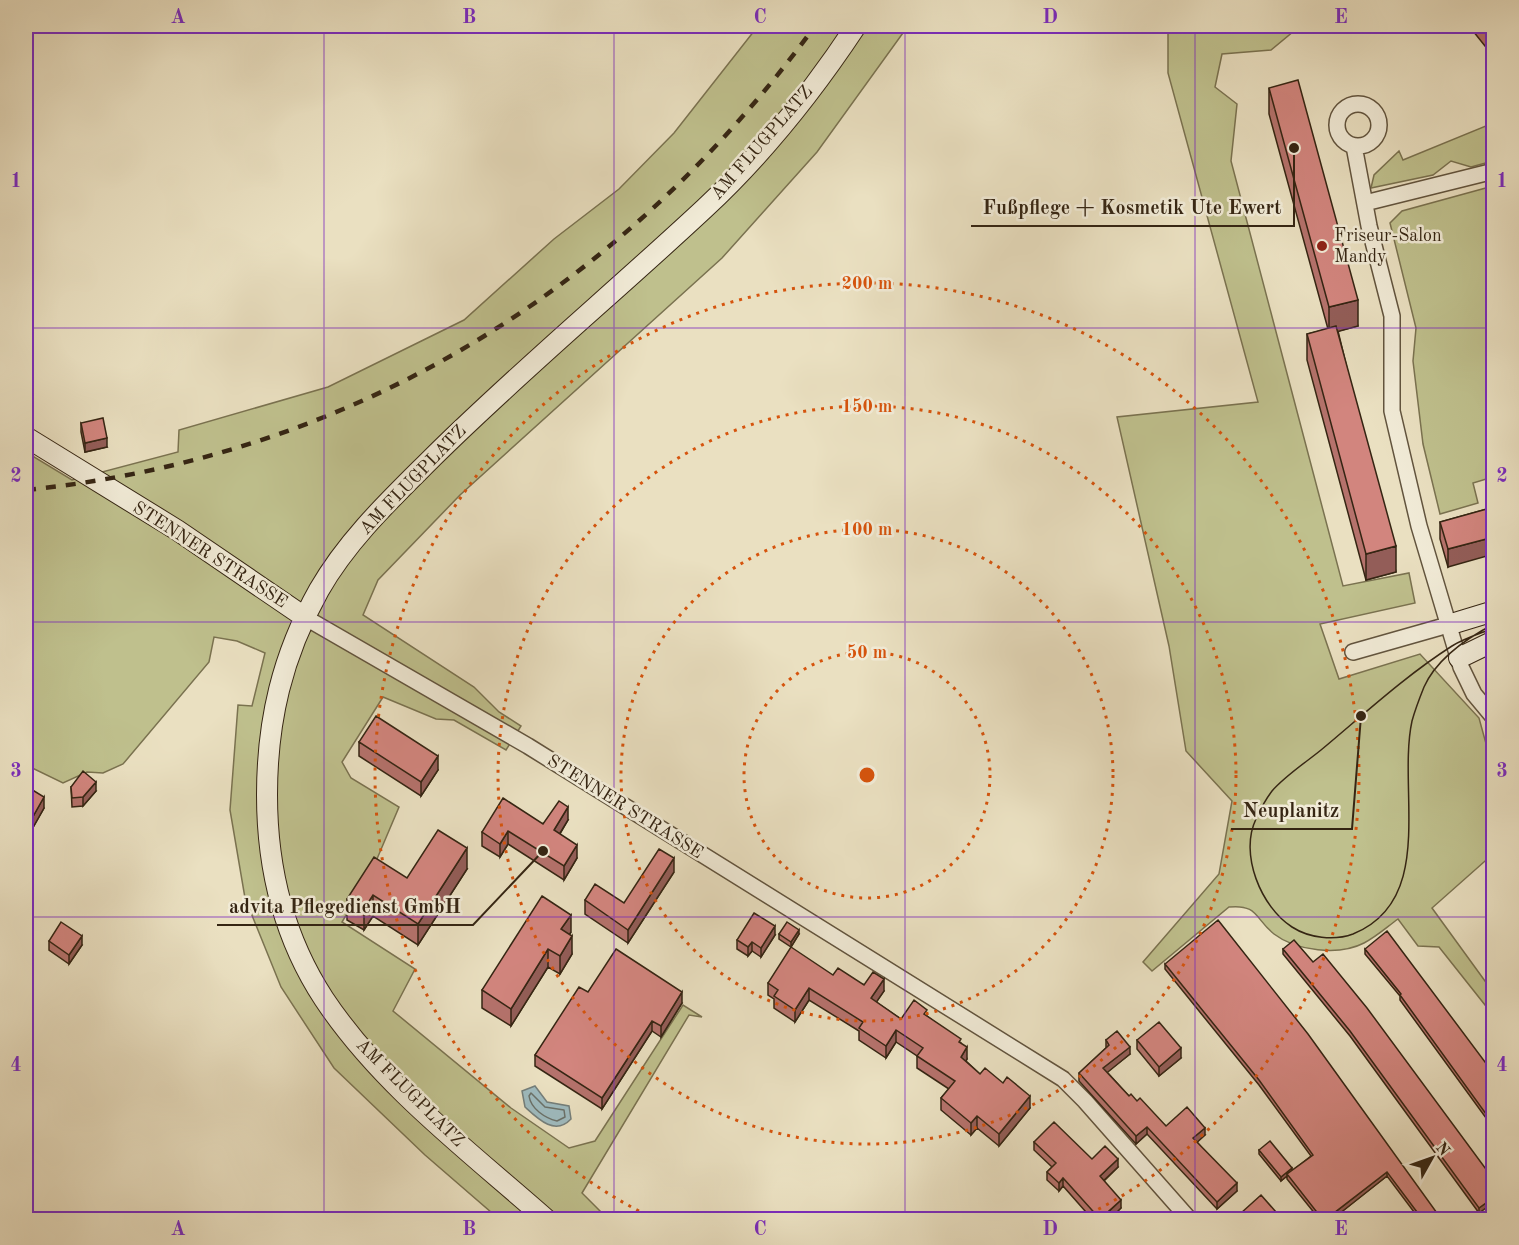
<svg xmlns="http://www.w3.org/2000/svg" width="1519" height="1245" viewBox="0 0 1519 1245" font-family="'Old Standard TT',serif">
<rect width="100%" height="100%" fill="#eae0c1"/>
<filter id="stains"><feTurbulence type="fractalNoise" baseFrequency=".00333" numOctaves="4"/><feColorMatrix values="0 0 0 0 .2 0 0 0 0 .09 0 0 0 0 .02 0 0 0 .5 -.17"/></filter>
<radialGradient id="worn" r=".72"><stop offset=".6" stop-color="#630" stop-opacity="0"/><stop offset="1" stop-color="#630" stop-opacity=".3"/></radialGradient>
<!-- green -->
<path fill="#bfc08d" stroke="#7a7250" stroke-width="1.5" d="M758 26H908L817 152 722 258 460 495 378 580 363 615 474 687 499 712 521 726 506 750 454 720 436 719 383 697 342 762 351 778 399 807 371 873 342 922 415 969 393 1011 511 1108 569 1148 595 1141 683 1005 702 1017 689 1015 582 1193 608 1219H499L425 1155 334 1068 281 987 245 898 230 810 238 705 252 706 265 653 237 641 214 637 209 662 123 764 103 773 87 772 63 783 26 765V452L72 480 178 452 179 430 328 387 464 320 554 239 619 189 674 133Z
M1157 26H1300L1271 50 1222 54 1215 87 1237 104 1231 161 1343 586 1409 573 1415 603 1320 624 1339 679 1420 654 1479 718 1493 769V854L1432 908 1493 992V1015L1439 947 1418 946 1398 919C1387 927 1376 937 1364 943 1339 956 1296 951 1274 934 1255 919 1258 904 1229 907L1152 971 1143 962 1219 874 1232 801 1186 751 1169 646 1117 417 1258 402 1168 73V30Z
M1493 123V161L1471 167 1451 161 1433 175 1371 188 1374 175 1399 151 1403 160Z
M1493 186V477L1473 483 1478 503 1440 514 1423 444 1413 361 1416 328 1390 223 1402 211Z"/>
<!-- water -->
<path fill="#9ebabe" stroke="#747e7a" stroke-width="1.5" d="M535 1086 547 1102 569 1106 571 1119C555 1136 538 1119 525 1107L522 1091Z"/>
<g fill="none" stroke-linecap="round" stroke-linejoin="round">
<!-- shore -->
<path stroke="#6a7068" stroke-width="1.5" d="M531 1093 545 1107 564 1110 565 1117 557 1121C545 1118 531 1109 529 1096Z"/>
<!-- street casing -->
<g stroke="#62543e" stroke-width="18">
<path id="street" d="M1337 125a21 21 0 1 1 42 0a21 21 0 1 1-42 0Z
M1354 146 1369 226 1392 316V411L1419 526 1461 667 1474 694 1494 718
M1365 203 1494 171
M306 618 528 746 1063 1079 1085 1101 1190 1220
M1353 652 1448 625"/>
</g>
<!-- secondary casing -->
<g stroke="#352513" stroke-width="22">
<path id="secondary" d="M26 437 177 530 306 618
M1448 625 1494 611
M1459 658 1494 641
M547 1220C469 1151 382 1086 324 999 284 938 267 867 267 795 267 721 282 656 319 590 348 539 392 498 433 457 521 370 615 292 705 208 762 155 813 91 856 26"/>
</g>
<!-- street -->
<use href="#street" stroke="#f1ebd7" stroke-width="15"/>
<!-- secondary -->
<use href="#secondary" stroke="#f1ebd7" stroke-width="20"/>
<!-- tram -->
<path stroke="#352513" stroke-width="1.5" d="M1494 624C1467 638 1437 658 1424 687 1420 697 1415 710 1412 721 1397 790 1437 900 1353 934 1334 941 1309 938 1292 927 1261 907 1239 854 1256 819 1260 810 1266 799 1272 791 1285 776 1305 763 1321 750 1363 715 1405 676 1452 646 1465 638 1479 634 1494 628"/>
<!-- rail -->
<path stroke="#352513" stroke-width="4.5" stroke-dasharray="10 10" stroke-linecap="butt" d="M26 490C352 457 623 289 815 26"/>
</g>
<!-- wall -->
<path fill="#b5726c" stroke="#352513" stroke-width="1.5" d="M1469 26H1494L1489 51Z
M1269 88 1358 326 1338 331 1396 572 1366 580 1307 360V334L1328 329 1269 114Z
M81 423 107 447 85 452 81 432Z
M1494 507 1448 567 1440 539V522Z
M359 742 438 770 421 796 359 756Z
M26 786 44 808 31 831 26 828Z
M71 787 96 791 83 806 72 807Z
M568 820 560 834 577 858 564 880 508 844 500 857 482 846V832Z
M467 869 418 945 373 916 364 930 347 920V899L407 878Z
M674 872 628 943 585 914V900L624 903Z
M571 932 569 935 572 954 560 974 548 967 511 1026 482 1008V990Z
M779 934H799L791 947 779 939Z
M775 935 761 957 752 951 748 956 737 949V940Z
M49 941 82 945 69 964 49 950Z
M1283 949 1313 962 1494 1180 1479 1213 1350 1036 1283 954Z
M1365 949 1494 1074V1129L1400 1000V996L1365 954Z
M1165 964 1442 1220H1420L1387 1176 1336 1216 1339 1220H1320L1287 1179V1176L1281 1181 1259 1154V1150L1292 1171 1311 1156 1259 1085 1165 969Z
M833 975 884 991 876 1002 901 1019 927 1016 961 1043 967 1059 966 1061 980 1074 1030 1108 999 1146 977 1128 971 1135 941 1110V1098L949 1089 917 1068V1056L896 1042 886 1058 859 1040V1031L809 1000 795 1022 774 1008V999L768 995V983Z
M588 992 682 1003 661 1037 652 1031 602 1109 535 1066V1055Z
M1106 1040 1130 1054 1107 1072 1129 1096 1137 1101 1166 1126 1205 1135 1197 1142 1237 1191 1217 1209 1147 1134 1136 1144 1079 1081V1073L1106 1048Z
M1137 1040 1181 1058 1159 1076 1137 1049Z
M1034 1142 1118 1167 1104 1181 1121 1208 1109 1220H1093L1063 1186 1059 1191 1047 1180V1172L1052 1167 1034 1150Z
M1241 1213 1283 1220H1241Z"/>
<!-- shaded-wall -->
<path fill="#935d58" stroke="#352513" stroke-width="1.5" d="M1489 26H1494V47L1489 51Z
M1358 300V326L1329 334V307Z
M107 438V447L85 452V443Z
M1494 537V554L1448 567V549Z
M1396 546V572L1366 580V554Z
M438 756V770L421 796V782Z
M96 782V791L83 806V797Z
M44 797V808L31 831V820Z
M568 807V820L554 843V830Z
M508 831V844L500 857V844Z
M577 845V858L564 880V866Z
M467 848V869L418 945V924Z
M674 858V872L628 943V930Z
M373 895V916L364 930V909Z
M571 915V932L561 947V929Z
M775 926V935L761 957V948Z
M799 930V934L791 947V942Z
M82 936V945L69 964V955Z
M572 936V954L560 974V956Z
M752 942V951L748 956V947Z
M548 949V967L511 1026V1009Z
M884 979V991L871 1010V998Z
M809 988V1000L795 1022V1010Z
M682 992V1003L661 1037V1026Z
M652 1021V1031L602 1109V1098Z
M896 1030V1042L886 1058V1046Z
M967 1047V1059L961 1069V1057Z
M1130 1047V1054L1103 1076V1068Z
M1181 1048V1058L1159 1076V1067Z
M1030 1096V1108L999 1146V1134Z
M977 1116V1128L971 1135V1123Z
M1147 1127V1134L1136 1144V1136Z
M1205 1128V1135L1193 1146V1138Z
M1118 1159V1167L1100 1184V1176Z
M1292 1168V1173L1287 1174V1176L1281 1181V1177Z
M1387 1172V1176L1334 1218V1213Z
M1063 1178V1186L1059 1191V1183Z
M1237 1183V1191L1217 1209V1202Z
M1494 1197V1202L1479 1213V1208Z
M1121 1200V1208L1109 1220H1100Z"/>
<!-- building -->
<path fill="#d2857e" stroke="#352513" stroke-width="1.5" d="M1298 80 1358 300 1329 307 1269 88Z
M1336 326 1396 546 1366 554 1307 334Z
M103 418 107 438 85 443 81 423Z
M1494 507V537L1448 549 1440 522Z
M376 716 438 756 421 782 359 742Z
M83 771 96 782 83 797 72 798 71 787Z
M26 786 44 797 31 820 26 817Z
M503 798 543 824 559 801 568 807 554 830 577 845 564 866 508 831 500 844 482 832Z
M438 830 467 848 418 924 373 895 364 909 347 899 374 857 407 878Z
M659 849 674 858 628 930 585 900 595 884 624 903Z
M542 896 571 915 561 929 572 936 560 956 548 949 511 1009 482 990Z
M754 913 775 926 761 948 752 942 748 947 737 940Z
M1218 920 1308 1034 1442 1220H1423L1387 1172 1334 1213 1339 1220H1323L1287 1174 1313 1155 1259 1080 1165 964Z
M61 922 82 936 69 955 49 941Z
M787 922 799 930 791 942 779 934Z
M1387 931 1494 1074V1094L1492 1095 1494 1097V1125L1400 995 1401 994 1365 949Z
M1294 940 1313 962 1323 954 1367 1008 1494 1180V1197L1479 1208 1350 1031 1283 949Z
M791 947 833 975 838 968 864 985 873 972 884 979 871 998 901 1019 914 1000 927 1010 924 1014 961 1039 959 1042 967 1047 961 1057 980 1074 985 1068 1003 1083 1007 1077 1030 1096 999 1134 977 1116 971 1123 941 1098 955 1081 917 1056 923 1048 896 1030 886 1046 859 1028 863 1022 809 988 795 1010 774 996 778 990 768 983Z
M616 949 682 992 661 1026 652 1021 602 1098 535 1055 579 987 588 992Z
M1159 1022 1181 1048 1159 1067 1137 1040Z
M1117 1031 1130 1047 1103 1068 1129 1096 1131 1094 1137 1101 1140 1098 1166 1126 1187 1107 1205 1128 1193 1138 1237 1183 1217 1202 1147 1127 1136 1136 1079 1073 1109 1045 1106 1040Z
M1054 1122 1092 1159 1105 1146 1118 1159 1100 1176 1121 1200 1100 1219 1063 1178 1059 1183 1047 1172 1056 1163 1034 1142Z
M1270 1141 1292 1168 1281 1177 1259 1150Z
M1261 1195 1283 1220H1247L1241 1213Z"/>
<!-- grid -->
<path fill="none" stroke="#7b2cbf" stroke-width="1.5" stroke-opacity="0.55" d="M324 26V1220M614 26V1220M905 26V1220M1195 26V1220M26 328H1494M26 622H1494M26 917H1494"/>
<!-- distance rings -->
<g fill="none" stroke="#d6540d" stroke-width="3" stroke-dasharray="3 6">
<circle cx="867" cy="775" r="123"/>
<circle cx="867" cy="775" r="246"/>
<circle cx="867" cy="775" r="369"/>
<path d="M655 1219A492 492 0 1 1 1079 1219"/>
</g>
<!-- markers -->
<circle fill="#8f2418" stroke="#f1ebd7" stroke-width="2" cx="1322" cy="246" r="6"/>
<g text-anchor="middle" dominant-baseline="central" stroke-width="5" stroke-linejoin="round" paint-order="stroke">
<!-- street labels -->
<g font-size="18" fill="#352513" stroke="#f1ebd7">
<text transform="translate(762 143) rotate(-49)">AM FLUGPLATZ</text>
<text transform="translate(413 480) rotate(-46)">AM FLUGPLATZ</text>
<text transform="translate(210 555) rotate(33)">STENNER STRASSE</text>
<text transform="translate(625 807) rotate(32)">STENNER STRASSE</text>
<text transform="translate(410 1093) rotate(45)">AM FLUGPLATZ</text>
</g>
<!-- poi labels -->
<g font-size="18" fill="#352513" stroke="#f1ebd7" text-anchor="start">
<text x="1334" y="236">Friseur-Salon<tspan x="1334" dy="21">Mandy</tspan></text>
</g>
</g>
<circle cx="867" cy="775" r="9" fill="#d6540d" stroke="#f1ebd7" stroke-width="3"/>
<g font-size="18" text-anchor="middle" font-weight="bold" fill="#d6540d" stroke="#f1ebd7" stroke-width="5" stroke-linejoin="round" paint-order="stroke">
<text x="867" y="289">200 m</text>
<text x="867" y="412">150 m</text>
<text x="867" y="535">100 m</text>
<text x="867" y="658">50 m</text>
</g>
<!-- callouts -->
<path fill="none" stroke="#352513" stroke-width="2" d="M1294 148L1294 226H971M1361 716L1352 829H1231M543 851L473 925H217"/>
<g fill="#352513" stroke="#f1ebd7" stroke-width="2">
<circle cx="1294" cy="148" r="6"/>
<circle cx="1361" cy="716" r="6"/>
<circle cx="543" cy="851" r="6"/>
</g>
<g font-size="20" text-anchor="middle" font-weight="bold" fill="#352513" stroke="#f1ebd7" stroke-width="5" stroke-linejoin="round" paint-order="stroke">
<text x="1132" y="214">Fußpflege + Kosmetik Ute Ewert</text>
<text x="1291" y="817">Neuplanitz</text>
<text x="345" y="913">advita Pflegedienst GmbH</text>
</g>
<!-- margin -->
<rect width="1519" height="1245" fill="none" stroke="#eae0c1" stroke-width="66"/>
<!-- north arrow -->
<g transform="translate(1432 1158) rotate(50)" stroke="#f1ebd7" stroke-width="4.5" paint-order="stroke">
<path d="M0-4.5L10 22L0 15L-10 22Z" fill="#352513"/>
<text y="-9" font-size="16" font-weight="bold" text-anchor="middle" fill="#352513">N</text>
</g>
<rect x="33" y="33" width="1453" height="1179" fill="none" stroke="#7b2cbf" stroke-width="2"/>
<g font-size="20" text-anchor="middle" font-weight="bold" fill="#7b2cbf">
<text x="178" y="23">A</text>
<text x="469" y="23">B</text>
<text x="760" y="23">C</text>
<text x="1050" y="23">D</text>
<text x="1341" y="23">E</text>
<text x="16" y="187">1</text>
<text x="1502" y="187">1</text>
<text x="16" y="482">2</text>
<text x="1502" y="482">2</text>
<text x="16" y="777">3</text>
<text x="1502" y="777">3</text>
<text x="16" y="1071">4</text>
<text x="1502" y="1071">4</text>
<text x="178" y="1235">A</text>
<text x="469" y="1235">B</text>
<text x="760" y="1235">C</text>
<text x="1050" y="1235">D</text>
<text x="1341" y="1235">E</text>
</g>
<rect width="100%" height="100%" filter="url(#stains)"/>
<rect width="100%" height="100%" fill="url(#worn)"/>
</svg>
